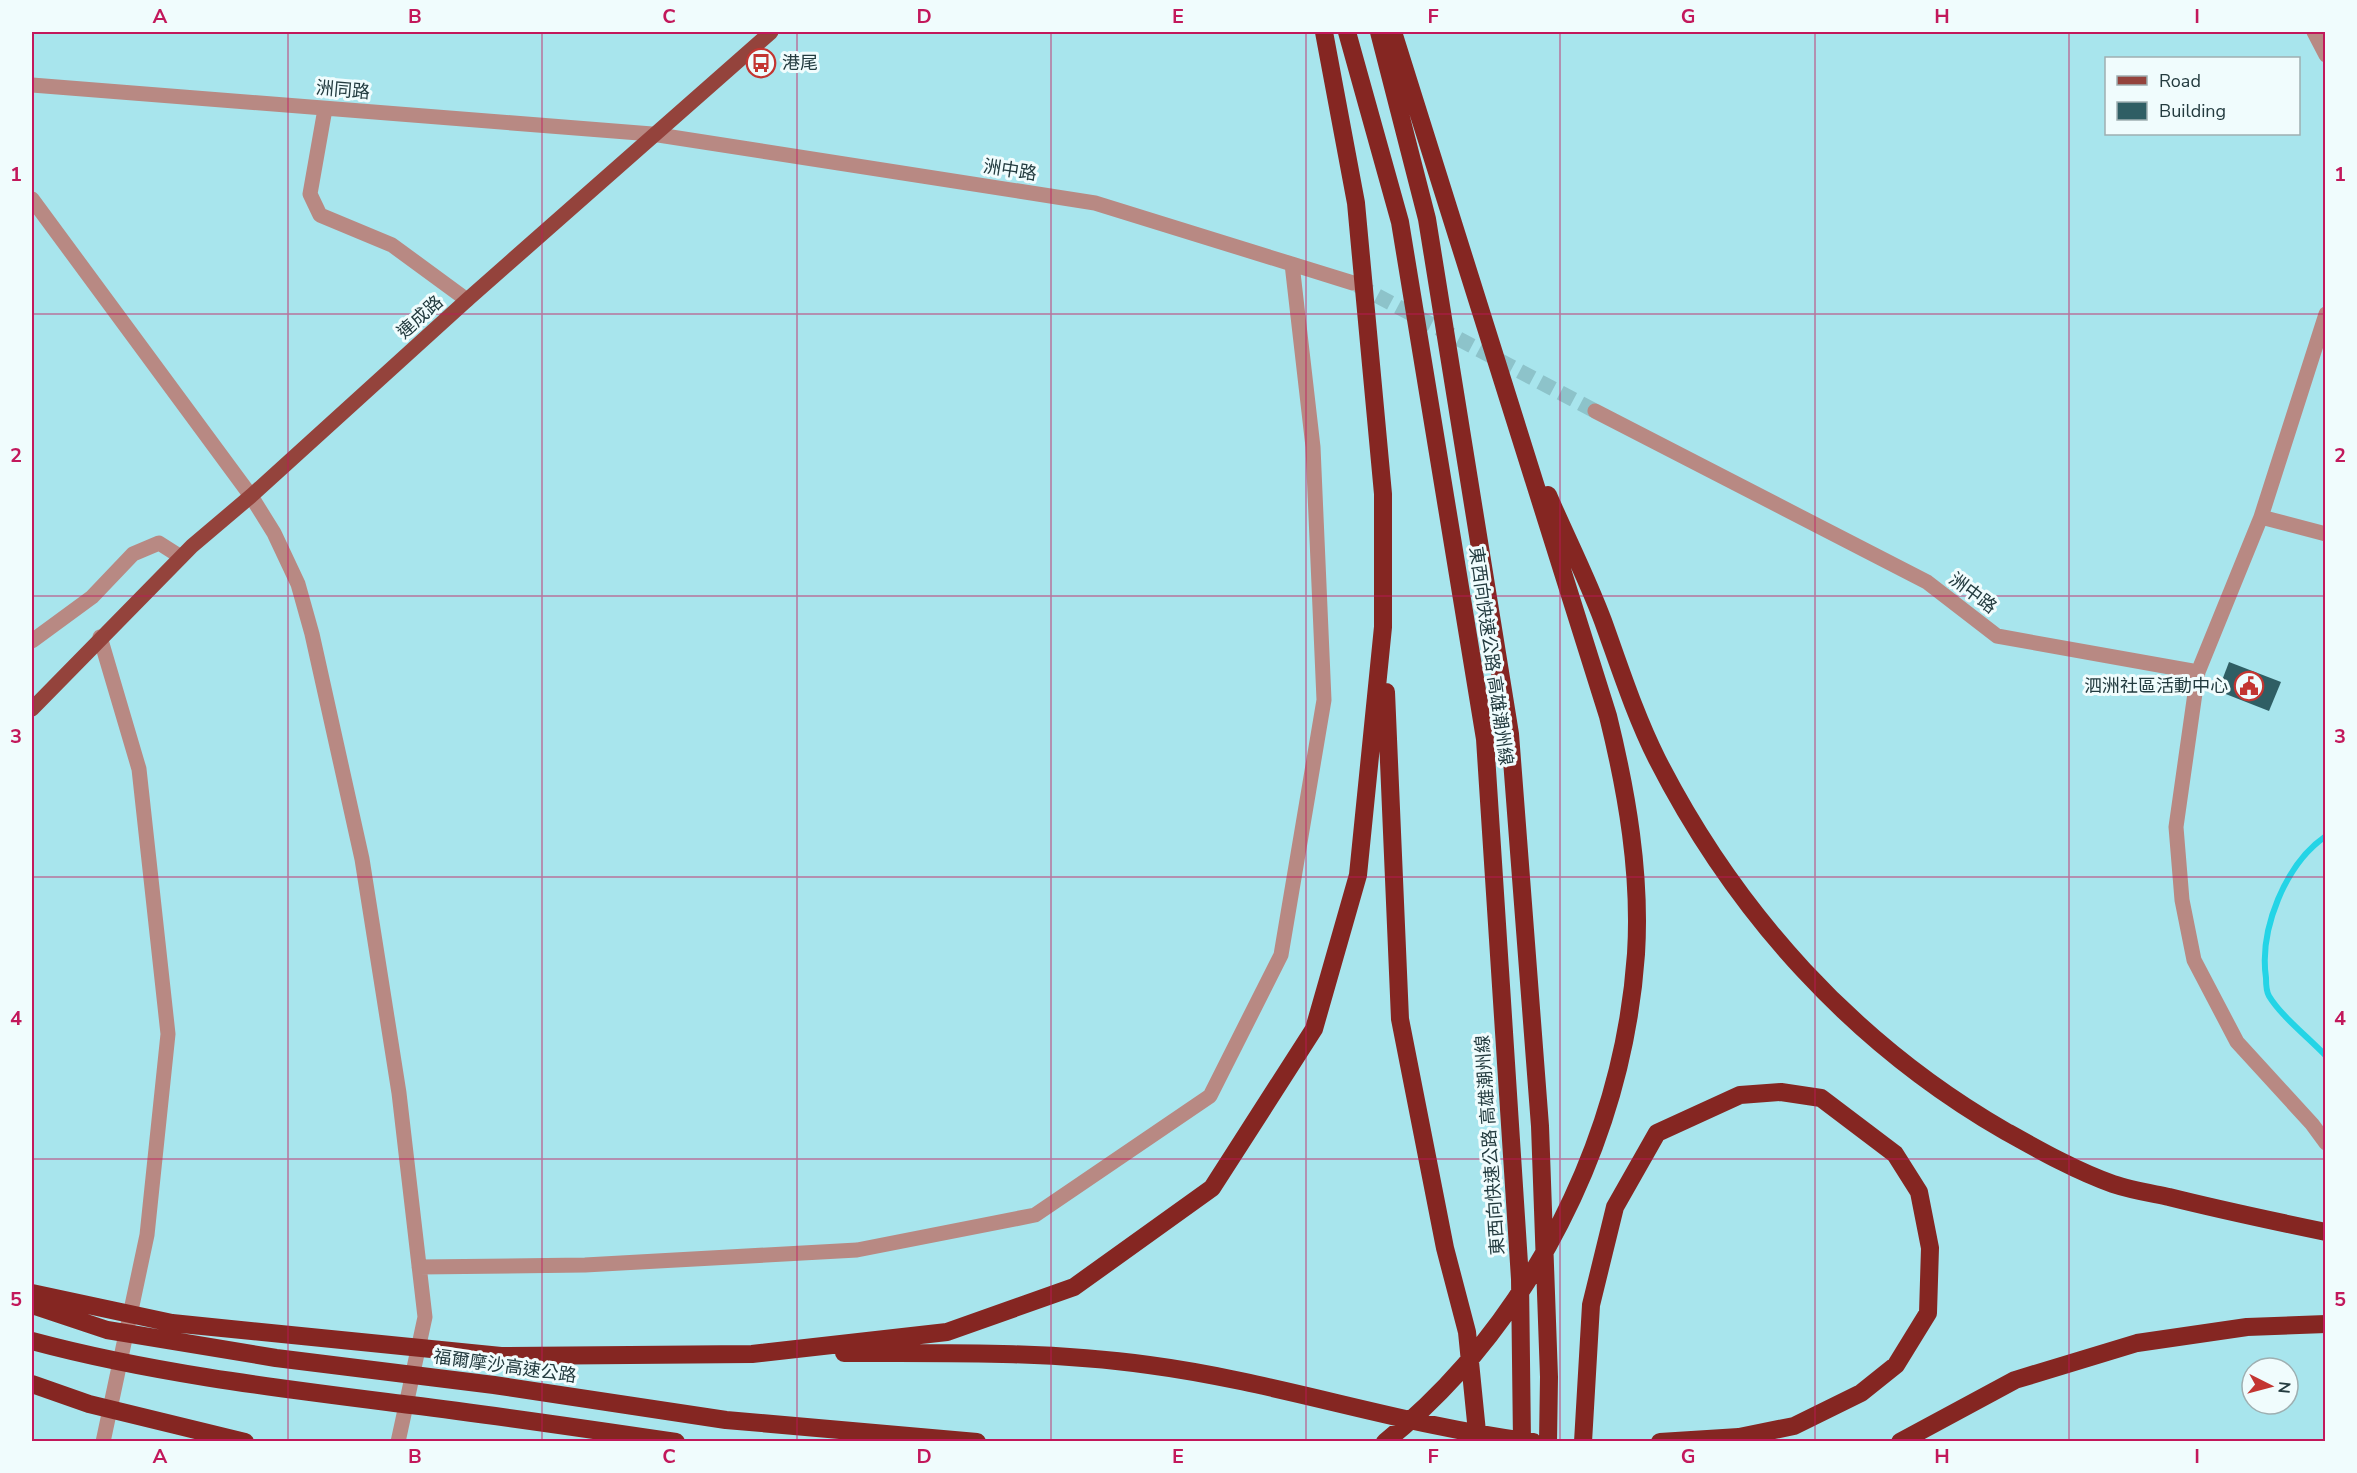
<svg xmlns="http://www.w3.org/2000/svg" width="2357" height="1473" viewBox="0 0 2357 1473" font-family="'Nunito Sans','Noto Sans TC',sans-serif">
<rect width="100%" height="100%" fill="#a8e5ed"/>
<g fill="none" stroke-linecap="round" stroke-linejoin="round">
<!-- stream -->
<path stroke="#24d4e6" stroke-width="6" d="M2326 836C2285 864 2259 930 2266 978 2266 983 2266 991 2269 996 2281 1016 2309 1038 2326 1056"/>
</g>
<!-- building -->
<path fill="#2f5e64" d="M2229 662 2281 682 2269 711 2218 691Z"/>
<g fill="none" stroke-linecap="round" stroke-linejoin="round">
<!-- minor-tunnel -->
<path stroke="#8dc3ca" stroke-width="15" stroke-dasharray="15 8" stroke-linecap="butt" d="M1357 285 1595 411"/>
<!-- minor -->
<path stroke="#b88983" stroke-width="15" d="M2314 32 2326 55
M32 85 652 134 1095 203 1353 283
M325 109 310 194 320 215 392 245 467 300
M32 199 251 496 274 533 298 584 312 634 362 859 399 1093 425 1317 398 1442
M2326 314 2261 517 2198 672 2176 827 2182 900 2194 960 2237 1042 2312 1124 2326 1143
M1595 411 1927 582 1997 636 2198 672
M2261 517 2326 534
M100 637 139 769 168 1034 147 1235 103 1442
M32 641 92 597 133 554 159 543 181 557
M419 1267 585 1265 857 1250 1035 1215 1210 1096 1281 955 1324 700 1313 447 1292 264"/>
<!-- major -->
<path stroke="#94433c" stroke-width="15" d="M32 709 192 546 251 496 467 300 771 32"/>
<!-- highway -->
<path stroke="#852622" stroke-width="18" d="M1347 32 1400 222 1485 739 1520 1279 1522 1442
M1379 32 1427 219 1510 734 1540 1126 1549 1377 1548 1442
M1548 495C1566 537 1587 578 1603 621 1620 668 1635 715 1657 759 1736 914 1854 1044 2005 1131 2039 1150 2076 1171 2113 1184 2131 1190 2150 1193 2169 1197 2221 1210 2273 1221 2326 1232
M1386 692 1400 1019 1445 1248 1467 1332 1478 1442
M32 1293 172 1323 501 1356 752 1354 947 1332 1074 1287 1212 1188 1314 1029 1358 875 1383 627V494L1356 203 1324 32
M32 1305 107 1330 276 1358 494 1385 726 1420 977 1442
M32 1341C155 1374 284 1389 411 1405 499 1416 588 1429 676 1442
M844 1353C945 1353 1048 1351 1149 1365 1278 1382 1403 1426 1533 1442
M32 1384 89 1404 245 1442
M1385 1442C1530 1325 1623 1139 1636 954 1641 874 1627 793 1608 716L1393 32
M1583 1442 1591 1305 1615 1207 1657 1133 1740 1095 1781 1092 1821 1098 1895 1154 1919 1192 1930 1248 1928 1313 1896 1365 1861 1393 1794 1426 1739 1437 1660 1442
M1900 1442 2015 1380 2137 1343 2247 1327 2326 1324"/>
</g>
<!-- grid -->
<path fill="none" stroke="#c2185b" stroke-width="1.5" stroke-opacity="0.55" d="M288 32V1442M542 32V1442M797 32V1442M1051 32V1442M1306 32V1442M1560 32V1442M1815 32V1442M2069 32V1442M32 314H2326M32 596H2326M32 877H2326M32 1159H2326"/>
<!-- icons -->
<defs>
<g id="bus-ring" transform="scale(1.5)"><circle r="9.5" fill="#f0fcfd" stroke="#c33531" stroke-width="1.5"/><path d="M-5-6H5V4H4V6H2V4H-2V6H-4V4H-5ZM-3.5-4V0h7V-4ZM-3.5 1.2v1.5H-2V1.2ZM2 1.2v1.5H3.5V1.2Z" fill="#c33531"/></g>
<g id="civic-ring" transform="scale(1.5)"><circle r="9.5" fill="#f0fcfd" stroke="#c33531" stroke-width="1.5"/><path d="M-.6-6.5H3V-4.5H.6V-3L4-1V1h2V6H-6V1h2V-1L-.6-3ZM-1.2 2.5V6h2.4V2.5Z" fill="#c33531"/></g>
</defs>
<g fill-rule="evenodd">
<use href="#bus-ring" x="761" y="63"/>
<use href="#civic-ring" x="2249" y="686"/>
</g>
<g text-anchor="middle" dominant-baseline="central" stroke-width="6" stroke-linejoin="round" paint-order="stroke">
<!-- poi labels -->
<g font-size="18" fill="#233b3f" stroke="#f0fcfd" text-anchor="start">
<text x="782" y="63">港尾</text>
<text x="2228" y="686" text-anchor="end">泗洲社區活動中心</text>
</g>
<!-- street labels -->
<g font-size="18" fill="#233b3f" stroke="#f0fcfd">
<text transform="translate(343 90) rotate(5)">洲同路</text>
<text transform="translate(1010 170) rotate(9)">洲中路</text>
<text transform="translate(420 317) rotate(-42)">連成路</text>
<text transform="translate(1973 593) rotate(37)">洲中路</text>
<text transform="translate(1491 656) rotate(82)">東西向快速公路 高雄潮州線</text>
<text transform="translate(1490 1145) rotate(-94)">東西向快速公路 高雄潮州線</text>
<text transform="translate(505 1366) rotate(8)">福爾摩沙高速公路</text>
</g>
</g>
<!-- border -->
<rect width="2357" height="1473" fill="none" stroke="#f0fcfd" stroke-width="66"/>
<!-- legend -->
<rect x="2105" y="57" width="195" height="78" fill="#f0fcfd" stroke="#9eafb1" stroke-width="1.5"/>
<rect x="2117" y="76" width="30" height="9" fill="#94433c" stroke="#9eafb1" stroke-width="1.5"/>
<text x="2159" y="87" font-size="18" fill="#233b3f">Road</text>
<rect x="2117" y="102" width="30" height="18" fill="#2f5e64" stroke="#9eafb1" stroke-width="1.5"/>
<text x="2159" y="117" font-size="18" fill="#233b3f">Building</text>
<!-- north arrow -->
<g transform="translate(2270 1386) rotate(96)"><circle r="28" fill="#f0fcfd" stroke="#9eafb1" stroke-width="1.5"/>
<path d="M0-4.5L10 22L0 15L-10 22Z" fill="#c33531"/>
<text y="-9" font-size="16" font-weight="bold" text-anchor="middle" fill="#233b3f">N</text>
</g>
<rect x="33" y="33" width="2291" height="1407" fill="none" stroke="#c2185b" stroke-width="2"/>
<g font-size="20" text-anchor="middle" font-weight="bold" fill="#c2185b">
<text x="160" y="23">A</text>
<text x="415" y="23">B</text>
<text x="669" y="23">C</text>
<text x="924" y="23">D</text>
<text x="1178" y="23">E</text>
<text x="1433" y="23">F</text>
<text x="1688" y="23">G</text>
<text x="1942" y="23">H</text>
<text x="2197" y="23">I</text>
<text x="16" y="181">1</text>
<text x="2340" y="181">1</text>
<text x="16" y="462">2</text>
<text x="2340" y="462">2</text>
<text x="16" y="743">3</text>
<text x="2340" y="743">3</text>
<text x="16" y="1025">4</text>
<text x="2340" y="1025">4</text>
<text x="16" y="1306">5</text>
<text x="2340" y="1306">5</text>
<text x="160" y="1463">A</text>
<text x="415" y="1463">B</text>
<text x="669" y="1463">C</text>
<text x="924" y="1463">D</text>
<text x="1178" y="1463">E</text>
<text x="1433" y="1463">F</text>
<text x="1688" y="1463">G</text>
<text x="1942" y="1463">H</text>
<text x="2197" y="1463">I</text>
</g>
</svg>
